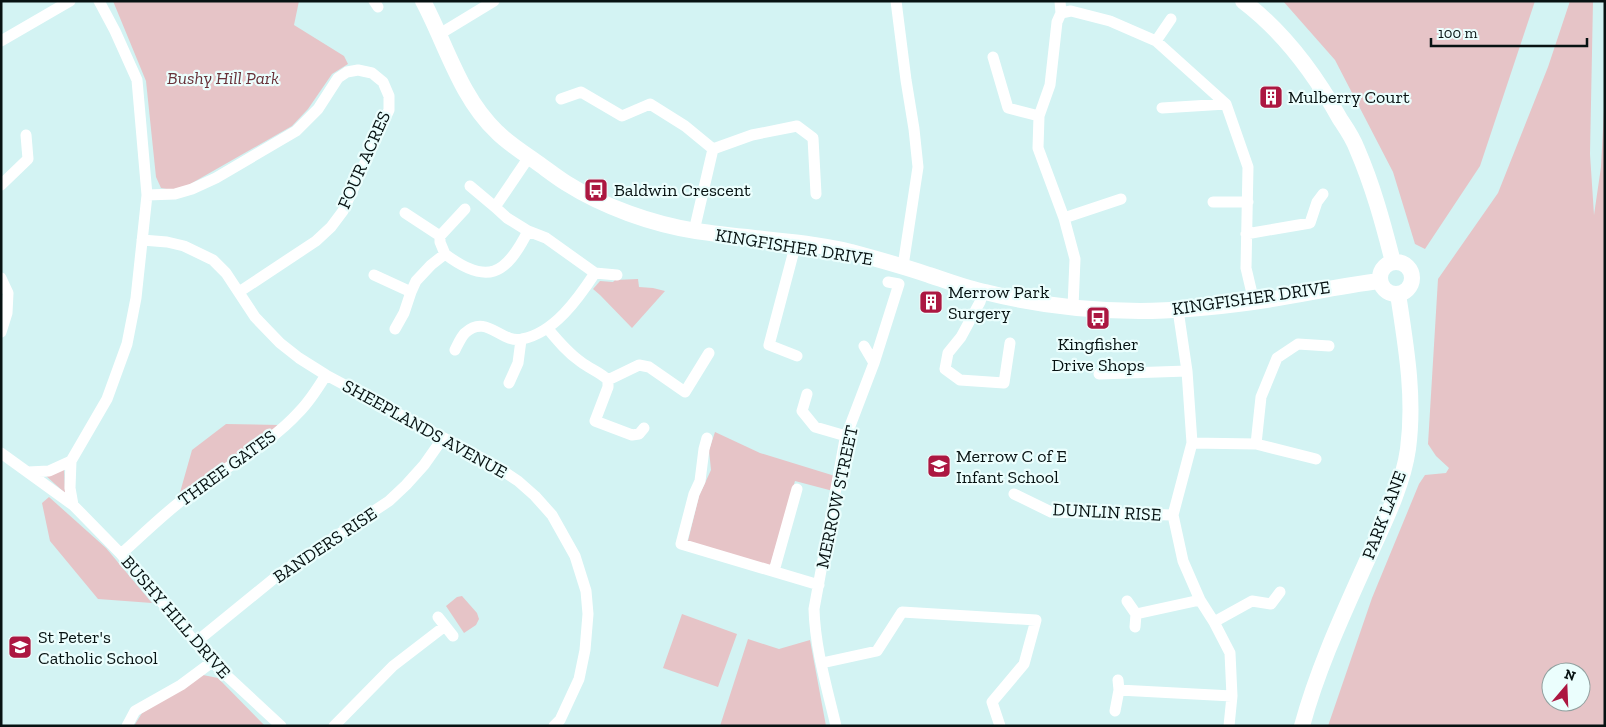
<svg xmlns="http://www.w3.org/2000/svg" width="1606" height="727" viewBox="0 0 1606 727" font-family="'Zilla Slab',serif">
<rect width="100%" height="100%" fill="#d3f3f3"/>
<!-- green -->
<path fill="#e6c4c7" fill-rule="evenodd" d="M113 1H299L294 25 344 56 348 64 332 74 308 109 292 126 185 187 173 190 161 188 156 177 146 81Z
M1283 1H1535L1480 166 1425 249 1415 244 1393 172 1335 60Z
M1570 1H1593L1590 154 1594 215 1601 167 1605 92V726H1328L1372 598 1419 484 1425 475 1446 473 1449 468 1436 456 1428 444 1438 279 1498 193 1548 67ZM1551 672H1581V702H1551Z
M638 279 639 287 653 288 665 291 632 328 600 295 593 289 600 281 613 282 615 280Z
M226 424 279 425 179 496 192 450Z
M715 432 760 453 835 476 833 491 795 481 770 566 688 541 699 496 711 470 709 450Z
M64 469 65 493 45 475Z
M49 497 106 548 152 603 98 599 50 541 42 503Z
M462 596 477 613 479 619 476 625 464 633 446 606 457 597Z
M682 614 737 634 718 687 663 668Z
M748 639 779 649 810 640 826 726H720Z
M203 675 218 678 265 726H134L142 713Z"/>
<g fill="none" stroke-linecap="round" stroke-linejoin="round">
<!-- street -->
<path stroke="#fff" stroke-width="11" d="M374 1 378 7
M896 1 906 80 914 129 918 167 903 266
M1060 1 1061 13 1057 22 1050 85 1039 116 1038 148 1064 218 1075 259 1073 307
M1061 13 1071 11 1110 21 1156 41 1226 104 1248 167 1246 268 1254 302
M438 35 494 1
M1 41 70 1
M1156 41 1171 19
M993 57 1008 108 1039 116
M561 99 581 92 622 116 650 104 685 126 713 149
M1162 108 1226 104
M529 157 495 207 507 218 528 231 546 238 595 273
M1 185 28 159 26 135
M470 186 495 207
M147 195 175 194 192 189 216 178 296 131 318 109 338 78 347 72 358 70 372 73 383 82 389 96V110L343 211 331 227 316 241 239 292
M1213 202H1248
M405 213 440 236
M1064 218 1121 199
M694 231 713 149 752 135 797 126 813 138 816 194
M1246 234 1310 223 1317 202 1323 194
M142 240 167 242 184 246 213 260 226 273 255 317 280 343 299 358 326 375 489 462 518 481 535 496 552 515 575 556 586 591 588 614 585 650 579 679 560 720 554 726
M796 243 769 345 797 356
M445 254 440 242V236L465 209
M595 273 617 275
M374 275 411 292
M1 278 8 293 7 313 1 332
M983 292 980 302 961 337 948 353 945 369 960 380 1004 383 1010 343
M1178 310 1187 371 1192 443 1173 515 1183 561 1200 600 1214 622 1230 653 1232 696 1229 726
M395 329 404 313 411 292 416 281 431 265 445 254C487 286 506 275 528 231
M548 329C558 341 568 353 581 362 590 369 600 372 608 380V387L595 421 632 435 639 434 644 428
M864 346 874 363
M455 350C458 344 461 337 465 333 487 313 501 344 522 339 554 333 578 299 595 273
M1099 374 1187 371
M608 380 639 365 649 367 685 392 709 353
M509 383 518 363 521 340
M807 394 802 411 815 427 846 436
M707 438 704 449 700 481 694 494 681 544 819 585
M1192 443 1256 444
M1 453 73 505 121 554 212 662 281 726
M1316 459 1256 444 1261 397 1277 358 1298 344 1329 346
M28 472 49 471 71 461
M1014 494 1051 512 1173 515
M73 505 70 488 71 461 107 399 127 344 136 298 147 195 137 80 115 31 99 1
M121 554C145 533 167 510 193 492 228 465 269 445 299 412 310 401 318 388 326 375
M774 571 797 489
M1127 601 1136 614 1135 627
M1136 614 1200 600
M438 617 453 636
M1214 622 1252 601 1271 604 1280 592
M196 642 282 572 389 501 406 485 424 465 443 438
M822 663 877 651 902 612 1036 620 1024 664 992 702 1000 726
M1119 690 1232 696
M1115 711 1119 690 1118 680
M127 726 135 711 181 685 212 662
M334 726 393 666 445 626
M836 726C827 688 815 648 814 609L845 439 874 363 899 284 888 282"/>
<!-- secondary -->
<path stroke="#fff" stroke-width="16" d="M423 1C446 44 460 97 497 132 508 143 522 152 535 161 545 168 555 176 566 183 604 207 652 224 696 231 748 239 801 240 851 252 877 259 903 266 929 275 948 281 966 288 985 292 1036 305 1088 311 1140 311 1178 311 1216 307 1253 302 1296 296 1337 286 1380 281
M1243 1C1284 32 1315 74 1340 119 1346 128 1353 138 1357 149 1373 186 1383 223 1393 262
M1380 278a16 16 0 1 1 32 0a16 16 0 1 1-32 0Z
M1302 726C1318 667 1344 612 1369 556 1384 523 1403 485 1408 449 1415 397 1406 346 1398 294"/>
</g>
<!-- icons -->
<defs>
<g id="building-square" transform="scale(1.25)"><rect x="-9" y="-9" width="18" height="18" rx="4" fill="#ac1741" stroke="#ebfefd"/><path d="M-4-6H4V6H1V3H-1V6H-4ZM-2.5-4.3h1.7v1.8h-1.7ZM.8-4.3h1.7v1.8H.8ZM-2.5-1h1.7V.8h-1.7ZM.8-1h1.7V.8H.8Z" fill="#fff"/></g>
<g id="bus-square" transform="scale(1.25)"><rect x="-9" y="-9" width="18" height="18" rx="4" fill="#ac1741" stroke="#ebfefd"/><path d="M-5-6H5V4H4V6H2V4H-2V6H-4V4H-5ZM-3.5-4V0h7V-4ZM-3.5 1.2v1.5H-2V1.2ZM2 1.2v1.5H3.5V1.2Z" fill="#fff"/></g>
<g id="school-square" transform="scale(1.25)"><rect x="-9" y="-9" width="18" height="18" rx="4" fill="#ac1741" stroke="#ebfefd"/><path d="M0-5L7-2L0 1L-7-2ZM-4 1L0 2.5L4 1V4Q0 6-4 4Z" fill="#fff"/></g>
</defs>
<g fill-rule="evenodd">
<use href="#building-square" x="1271" y="97"/>
<use href="#bus-square" x="596" y="190"/>
<use href="#building-square" x="931" y="302"/>
<use href="#bus-square" x="1098" y="318"/>
<use href="#school-square" x="939" y="466"/>
<use href="#school-square" x="20" y="647"/>
</g>
<g text-anchor="middle" dominant-baseline="central" stroke-width="4.5" stroke-linejoin="round" paint-order="stroke">
<!-- park labels -->
<g font-size="18" font-style="italic" fill="#683138" stroke="#ebfefd">
<text x="223" y="78">Bushy Hill Park</text>
</g>
<!-- poi labels -->
<g font-size="18" fill="#071212" stroke="#ebfefd" text-anchor="start">
<text x="1288" y="97">Mulberry Court</text>
<text x="614" y="190">Baldwin Crescent</text>
<text x="948" y="292">Merrow Park<tspan x="948" dy="21">Surgery</tspan></text>
<text x="1098" y="344" text-anchor="middle">Kingfisher<tspan x="1098" dy="21">Drive Shops</tspan></text>
<text x="956" y="456">Merrow C of E<tspan x="956" dy="21">Infant School</tspan></text>
<text x="38" y="637">St Peter's<tspan x="38" dy="21">Catholic School</tspan></text>
</g>
<!-- street labels -->
<g font-size="18" fill="#071212" stroke="#ebfefd">
<text transform="translate(364 160) rotate(-66)">FOUR ACRES</text>
<text transform="translate(794 247) rotate(9)">KINGFISHER DRIVE</text>
<text transform="translate(1251 298) rotate(-8)">KINGFISHER DRIVE</text>
<text transform="translate(425 429) rotate(29)">SHEEPLANDS AVENUE</text>
<text transform="translate(227 468) rotate(-36)">THREE GATES</text>
<text transform="translate(837 497) rotate(-78)">MERROW STREET</text>
<text transform="translate(1107 512) rotate(3)">DUNLIN RISE</text>
<text transform="translate(1384 515) rotate(-69)">PARK LANE</text>
<text transform="translate(325 545) rotate(-34)">BANDERS RISE</text>
<text transform="translate(176 617) rotate(49)">BUSHY HILL DRIVE</text>
</g>
</g>
<!-- border -->
<rect width="1606" height="727" fill="none" stroke="#071212" stroke-width="5"/>
<!-- north arrow -->
<g transform="translate(1566 687) rotate(19)"><circle r="24" fill="#ebfefd" stroke="#90a09f"/>
<path d="M0-4L9 19L0 12L-9 19Z" fill="#ac1741"/>
<text y="-8" font-size="14" font-weight="bold" text-anchor="middle" fill="#071212">N</text>
</g>
<!-- scale -->
<path d="M1431 38v8h156v-8" fill="none" stroke="#071212" stroke-width="2.5"/>
<text x="1438" y="38" font-size="15" fill="#071212" stroke="#ebfefd" stroke-width="4" paint-order="stroke">100 m</text>
</svg>
